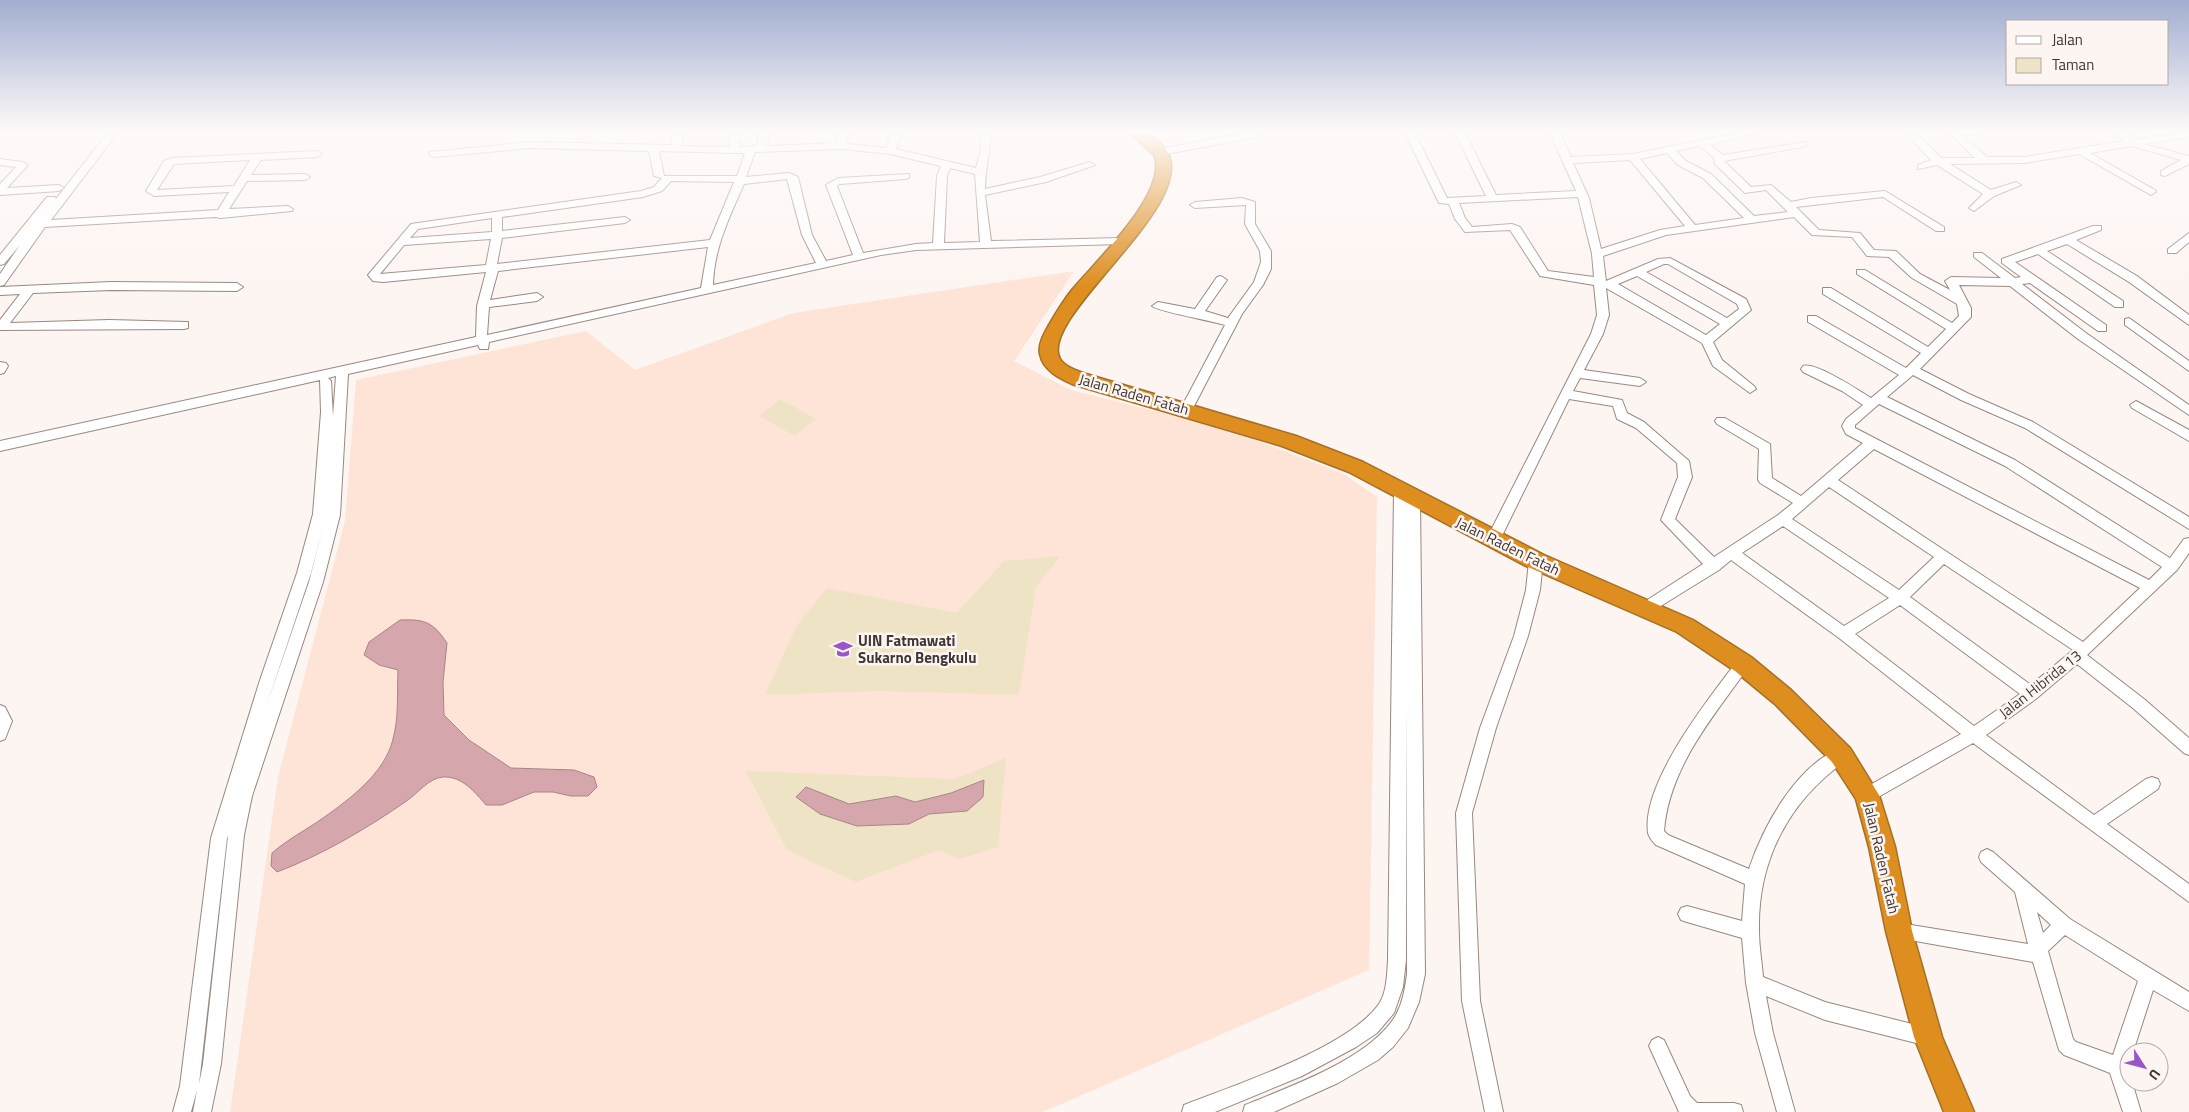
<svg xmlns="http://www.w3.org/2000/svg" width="2189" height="1112" viewBox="0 0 2189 1112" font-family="'Titillium Web',sans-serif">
<rect width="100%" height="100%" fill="#fdf5f2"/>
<!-- built -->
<path fill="#fee4d7" d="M1074 271 1014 361 1071 390 1227 429 1344 474 1377 497 1369 970 1043 1112H230L278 777 345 521 356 380 586 331 635 370 793 313Z"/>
<!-- green -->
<path fill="#efe3c5" d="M780 399 816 419 795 436 759 416Z
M1060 556 1036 587 1019 695 880 691 765 695 797 625 827 588 957 613 1004 561Z
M1006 758 998 847 960 859 939 850 856 882 787 850 746 771 954 779Z"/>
<!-- water -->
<path fill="#d6a6ad" stroke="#a88589" d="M400 620C425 619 433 622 447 643L443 682 444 715 469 740 511 768 574 770 594 777 597 787 588 796H571L553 792H534L502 805H486C475 792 462 776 443 777 429 778 418 793 408 800 368 828 322 855 277 872L271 866 272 853C288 839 306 830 323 818 350 799 385 773 393 739 399 718 397 692 398 670L379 665 364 655 369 642Z
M984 780 983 797 967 811 929 814 909 824 857 826 820 814 796 797 806 787 849 804 896 796 915 802 951 793Z"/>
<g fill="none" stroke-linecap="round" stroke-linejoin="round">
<!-- minor casing -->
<g stroke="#98887f" stroke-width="2">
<path id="minor" d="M109 131H119L51 220 218 210 229 192 154 196 146 191 164 161 172 158 317 151 322 154 317 157 261 160 251 175 305 174 310 177 305 180 247 181 229 209 288 206 293 209 292 211 220 218 216 217 45 227 4 285 0 286V274L20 245 4 264 0 265V255L47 197H55L56 199 38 222ZM250 160 234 186 157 190 174 164Z
M673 131H683L682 146 730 147V131H740V147L757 146 760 131H770L767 146 837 143 838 131H848L847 144 886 148 892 131H902L896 149 976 168 981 150 980 131H990C991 151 985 169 985 189L1040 177 1090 162 1095 165 1046 182 985 195 991 241 1121 238 1126 241 1121 244 916 250 881 255 489 342 488 349H480L478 345 348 374 340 515 323 582 252 796 244 835 221 1064 211 1112H193L197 1090 191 1112H173L180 1086 211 838 260 680 297 573 313 514 321 412 320 380 0 451V441L476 337 477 306 486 272 383 282 373 281 368 275 411 224 641 191 654 187 662 178 654 176 649 151 530 148 434 157 429 154 430 152 530 142 672 145ZM842 149 890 154 941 166 937 176 933 243 916 244 863 253 837 186 840 184 905 179 909 178V174L838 178 826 185 853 255 826 261 812 235 798 177 789 173 746 177 755 152ZM659 151 735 153H745L737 176H664ZM950 168 975 174 980 242 944 243 947 176ZM787 179 802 235 816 263 713 285C714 248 729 218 744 184ZM671 181 734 182 710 240 497 264 502 238 625 223 630 220 625 217 502 231V217L643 197 662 191ZM492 218V232L410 238 418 229ZM491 239 486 265 380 274 404 245ZM708 247 701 288 487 335 489 307 537 301 543 297 537 293 490 300 498 271ZM336 376 333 416 331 381 328 378ZM323 527 309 582 266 707 311 573ZM228 836 203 1064 199 1084 227 838Z
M1254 131H1269L1253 138 1160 155 1155 152 1160 149Z
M1404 131H1414L1447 198 1486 196 1454 131H1464L1496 195 1576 191 1549 131H1559L1571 157 1633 154 1746 131 1757 133 1710 145 1723 155 1806 142V146L1802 147 1724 161 1751 187 1771 185 1791 202 1811 198 1885 191 1944 227V231H1936L1883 197 1796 207 1819 230 1860 233 1874 250 1896 251 1920 274 1950 290 1945 281 1951 277 2001 278 1974 257V253H1982L2015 278 2021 277 2002 263V259L2093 226H2101V230L2076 240 2137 276 2189 315V325L2129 282 2067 244 2047 251 2123 301V307H2115L2038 254 2015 262 2106 325V331H2098L2030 283 2022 284 2086 333 2189 405V415L2078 339 2010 286 1959 285 1971 308V317L1920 369 1969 394 2033 422 2189 517V529L2025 428 1961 400 1913 375 1887 397 2015 460 2170 558 2184 539 2189 538V553L2177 570 2087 655 2144 699 2189 738V755L2184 753 2134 709 2077 664 2037 698 1986 735 2094 815 2146 779 2152 777 2158 779 2160 784 2158 789 2107 824 2189 884V902L1973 743 1873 800 1867 802 1861 800 1859 795 1861 790 1961 734 1839 638 1731 560 1719 570 1651 612H1641L1639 608 1641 604 1703 564 1661 520 1678 477 1677 463 1636 428 1617 419 1613 406 1569 399 1498 544H1488L1486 540 1591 334 1597 315 1594 285 1540 276 1510 230 1465 232 1455 219 1449 204 1439 203 1438 201ZM1700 146 1714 158 1715 164 1745 193 1766 190 1788 212 1754 216 1711 174 1686 161 1676 151ZM1667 153 1678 165 1703 178 1744 218 1695 225 1640 159ZM1630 160 1685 226 1660 230 1601 249 1589 198 1573 163ZM1578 197 1592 254 1594 277 1548 271 1520 227 1512 224 1472 227 1465 218 1459 203ZM1794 217 1812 235 1852 237 1867 256 1889 257 1912 278 1957 304 1959 316 1952 323 1865 270H1857V274L1946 329 1928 347 1831 288H1823V294L1921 353 1906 368 1816 316H1808V322L1899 375 1871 398C1858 390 1816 362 1803 366L1801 369 1803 372 1842 391 1863 405 1846 419 1842 426 1846 434 1863 443 1801 496 1772 478 1770 444 1725 418H1717L1715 421 1717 424 1759 449 1758 480 1760 483 1793 503 1778 515 1714 557 1675 519 1692 477 1689 461 1644 422 1627 413 1622 400 1573 391 1580 378 1640 386 1646 382 1640 378 1584 370 1603 334 1609 315 1606 288 1702 343 1713 366 1750 393 1756 389 1754 386 1722 360 1713 342 1751 310 1746 299 1670 258 1658 259 1606 281 1603 256 1666 235ZM1664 264H1668L1737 304 1739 309 1727 318 1646 272ZM1637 276 1720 324 1706 335 1618 284ZM1879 404 2005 466 2162 567 2149 580 1855 428V425ZM1874 449 2140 588 2083 642 1838 480ZM1829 487 1934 557 1899 590 1792 519ZM1783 526 1889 598 1844 626 1742 553ZM1944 564 2073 650 2031 685 1910 597ZM1900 605 2020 694 1974 726 1855 634Z
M1903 131H1914L1941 158H1975L1947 131H1987L1982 134 1962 135 1987 157H2025L2123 141 2110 131H2122L2135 140 2189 131V137L2144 144 2189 156V164L2165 176 2161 175V171L2181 160 2132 146 2090 153 2155 190 2156 192 2151 195 2079 154 2025 163 1950 164 1991 190 2016 182 2021 185 1994 196 1974 211 1969 208 1983 194 1937 165 1918 169V165L1931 160Z
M0 159 23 162 28 165 7 188 59 185 64 188 59 191 0 195V184L16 167 0 165Z
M1242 198 1255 202V224L1271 251V269L1263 285 1242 314 1192 410 1186 414 1180 410 1225 325C1213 321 1156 311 1152 306L1158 302 1195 309 1217 277 1221 276 1227 280 1205 311 1228 318 1254 282 1261 262 1260 251 1245 224 1246 205 1195 208 1190 205 1195 202Z
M2189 233V242L2176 253H2168V249Z
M111 282 237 283 243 287 237 291 111 290 33 293 10 323 109 320 188 322V328L184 329 0 330V320L20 294 0 295V287Z
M2129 318 2189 361V371L2125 325V319Z
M0 362 6 363 8 366 4 373 0 374Z
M2136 401 2189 430V441L2132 408 2130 405Z
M1401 486 1406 488 1408 496 1413 493 1420 498 1425 974 1419 1002 1408 1028 1393 1047 1378 1060 1338 1083 1274 1112H1243L1245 1105C1291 1086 1370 1059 1396 1015 1403 1002 1405 988 1407 974V704L1406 960 1403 987 1394 1013 1377 1033 1356 1047 1302 1076 1215 1112H1182L1184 1105C1235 1085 1348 1048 1379 1004 1387 992 1387 974 1388 960L1394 491Z
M1536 556 1541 557 1543 561 1540 590 1528 636 1496 728 1472 813 1480 1001 1503 1112H1485L1462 1001 1456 813 1480 728 1514 636 1526 590 1529 561 1531 557Z
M1743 658 1748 660 1750 664 1748 668C1712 718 1669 768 1664 831L1668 835 1749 869C1763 827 1796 765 1841 748L1847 750 1849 755 1847 760C1789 800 1757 861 1759 932 1759 947 1762 962 1763 977L1825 1002 1928 1028 1934 1031 1937 1037 1934 1043 1928 1046 1825 1020 1766 996 1773 1033 1795 1112H1777L1755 1033 1746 983 1742 938 1687 922 1681 920 1678 914 1681 908 1687 906 1742 921 1745 884 1656 845C1653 842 1649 837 1648 833 1641 783 1709 698 1738 660Z
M0 705 5 707 12 721 5 739 0 741Z
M1987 849 1993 852 2070 919 2189 992V1011L2153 990 2133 1052H2129V1063L2127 1067 2129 1082H2132L2141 1112H2123L2110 1073 2064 1055 2059 1050 2033 962 1893 937 1890 931 1893 925 1899 923 2028 944 2015 892 1981 862 1979 857 1981 852ZM2037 912 2051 925 2043 933ZM2065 935 2138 981 2113 1055 2076 1042 2073 1039 2048 951Z
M1658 1037 1664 1040 1690 1096 1697 1103H1734L1741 1105 1743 1112H1679L1649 1046 1652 1040Z"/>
</g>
<!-- highway casing -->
<g stroke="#a57026" stroke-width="3">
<path id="highway" d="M1127 131C1143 131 1155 135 1165 149 1205 201 1036 317 1060 359 1065 367 1077 371 1086 374L1296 436 1363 462 1544 555 1693 620 1751 657 1791 690 1850 748 1879 795 1895 847 1912 931 1942 1037 1974 1112H1944L1914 1037 1886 931 1869 847 1856 799 1832 762 1775 704 1735 671 1677 632 1528 567 1349 472 1282 446 1072 384C1059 378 1043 370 1040 354 1038 344 1044 334 1049 325 1056 313 1063 301 1072 290 1094 263 1170 192 1154 155Z"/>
</g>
<!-- minor -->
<use href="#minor" fill="#fff" fill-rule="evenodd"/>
<!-- highway -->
<use href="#highway" fill="#dd8e1f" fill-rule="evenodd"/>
</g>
<!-- sky -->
<linearGradient id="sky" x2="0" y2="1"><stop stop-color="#a1aed0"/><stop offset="0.46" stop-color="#fefaf9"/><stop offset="1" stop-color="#fefaf9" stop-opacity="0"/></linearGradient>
<rect width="2189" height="287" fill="url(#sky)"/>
<!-- icons -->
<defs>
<g id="university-bare" transform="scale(1.5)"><path d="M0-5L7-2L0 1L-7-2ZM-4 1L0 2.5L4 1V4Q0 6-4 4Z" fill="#9955ca" stroke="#fdf5f2" stroke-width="2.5" paint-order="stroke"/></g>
</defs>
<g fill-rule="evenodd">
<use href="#university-bare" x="843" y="649"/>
</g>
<g text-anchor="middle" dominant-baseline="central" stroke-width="5" stroke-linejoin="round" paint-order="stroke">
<!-- street labels -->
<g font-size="15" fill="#3e3734" stroke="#fdf5f2">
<text transform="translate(1134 394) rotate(16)">Jalan Raden Fatah</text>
<text transform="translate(1508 546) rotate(26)">Jalan Raden Fatah</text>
<text transform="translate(2040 684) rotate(-38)">Jalan Hibrida 13</text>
<text transform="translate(1882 858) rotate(77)">Jalan Raden Fatah</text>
</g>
<!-- poi labels -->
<g font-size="15" font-weight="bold" fill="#3e3734" stroke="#fdf5f2" text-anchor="start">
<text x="858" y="640">UIN Fatmawati<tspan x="858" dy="17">Sukarno Bengkulu</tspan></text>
</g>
</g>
<!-- legend -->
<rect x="2006" y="20" width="162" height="65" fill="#fdf5f2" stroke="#b1a9a6"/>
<rect x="2016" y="36" width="25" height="8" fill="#ffffff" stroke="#b1a9a6"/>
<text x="2052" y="45" font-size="15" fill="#3e3734">Jalan</text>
<rect x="2016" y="58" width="25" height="15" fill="#efe3c5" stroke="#b1a9a6"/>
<text x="2052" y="70" font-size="15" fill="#3e3734">Taman</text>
<!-- north arrow -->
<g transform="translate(2144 1067) rotate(126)"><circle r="24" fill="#fdf5f2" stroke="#b1a9a6"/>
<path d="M0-4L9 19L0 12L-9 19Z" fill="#9955ca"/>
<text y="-8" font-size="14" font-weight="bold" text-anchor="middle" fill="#3e3734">U</text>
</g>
</svg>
